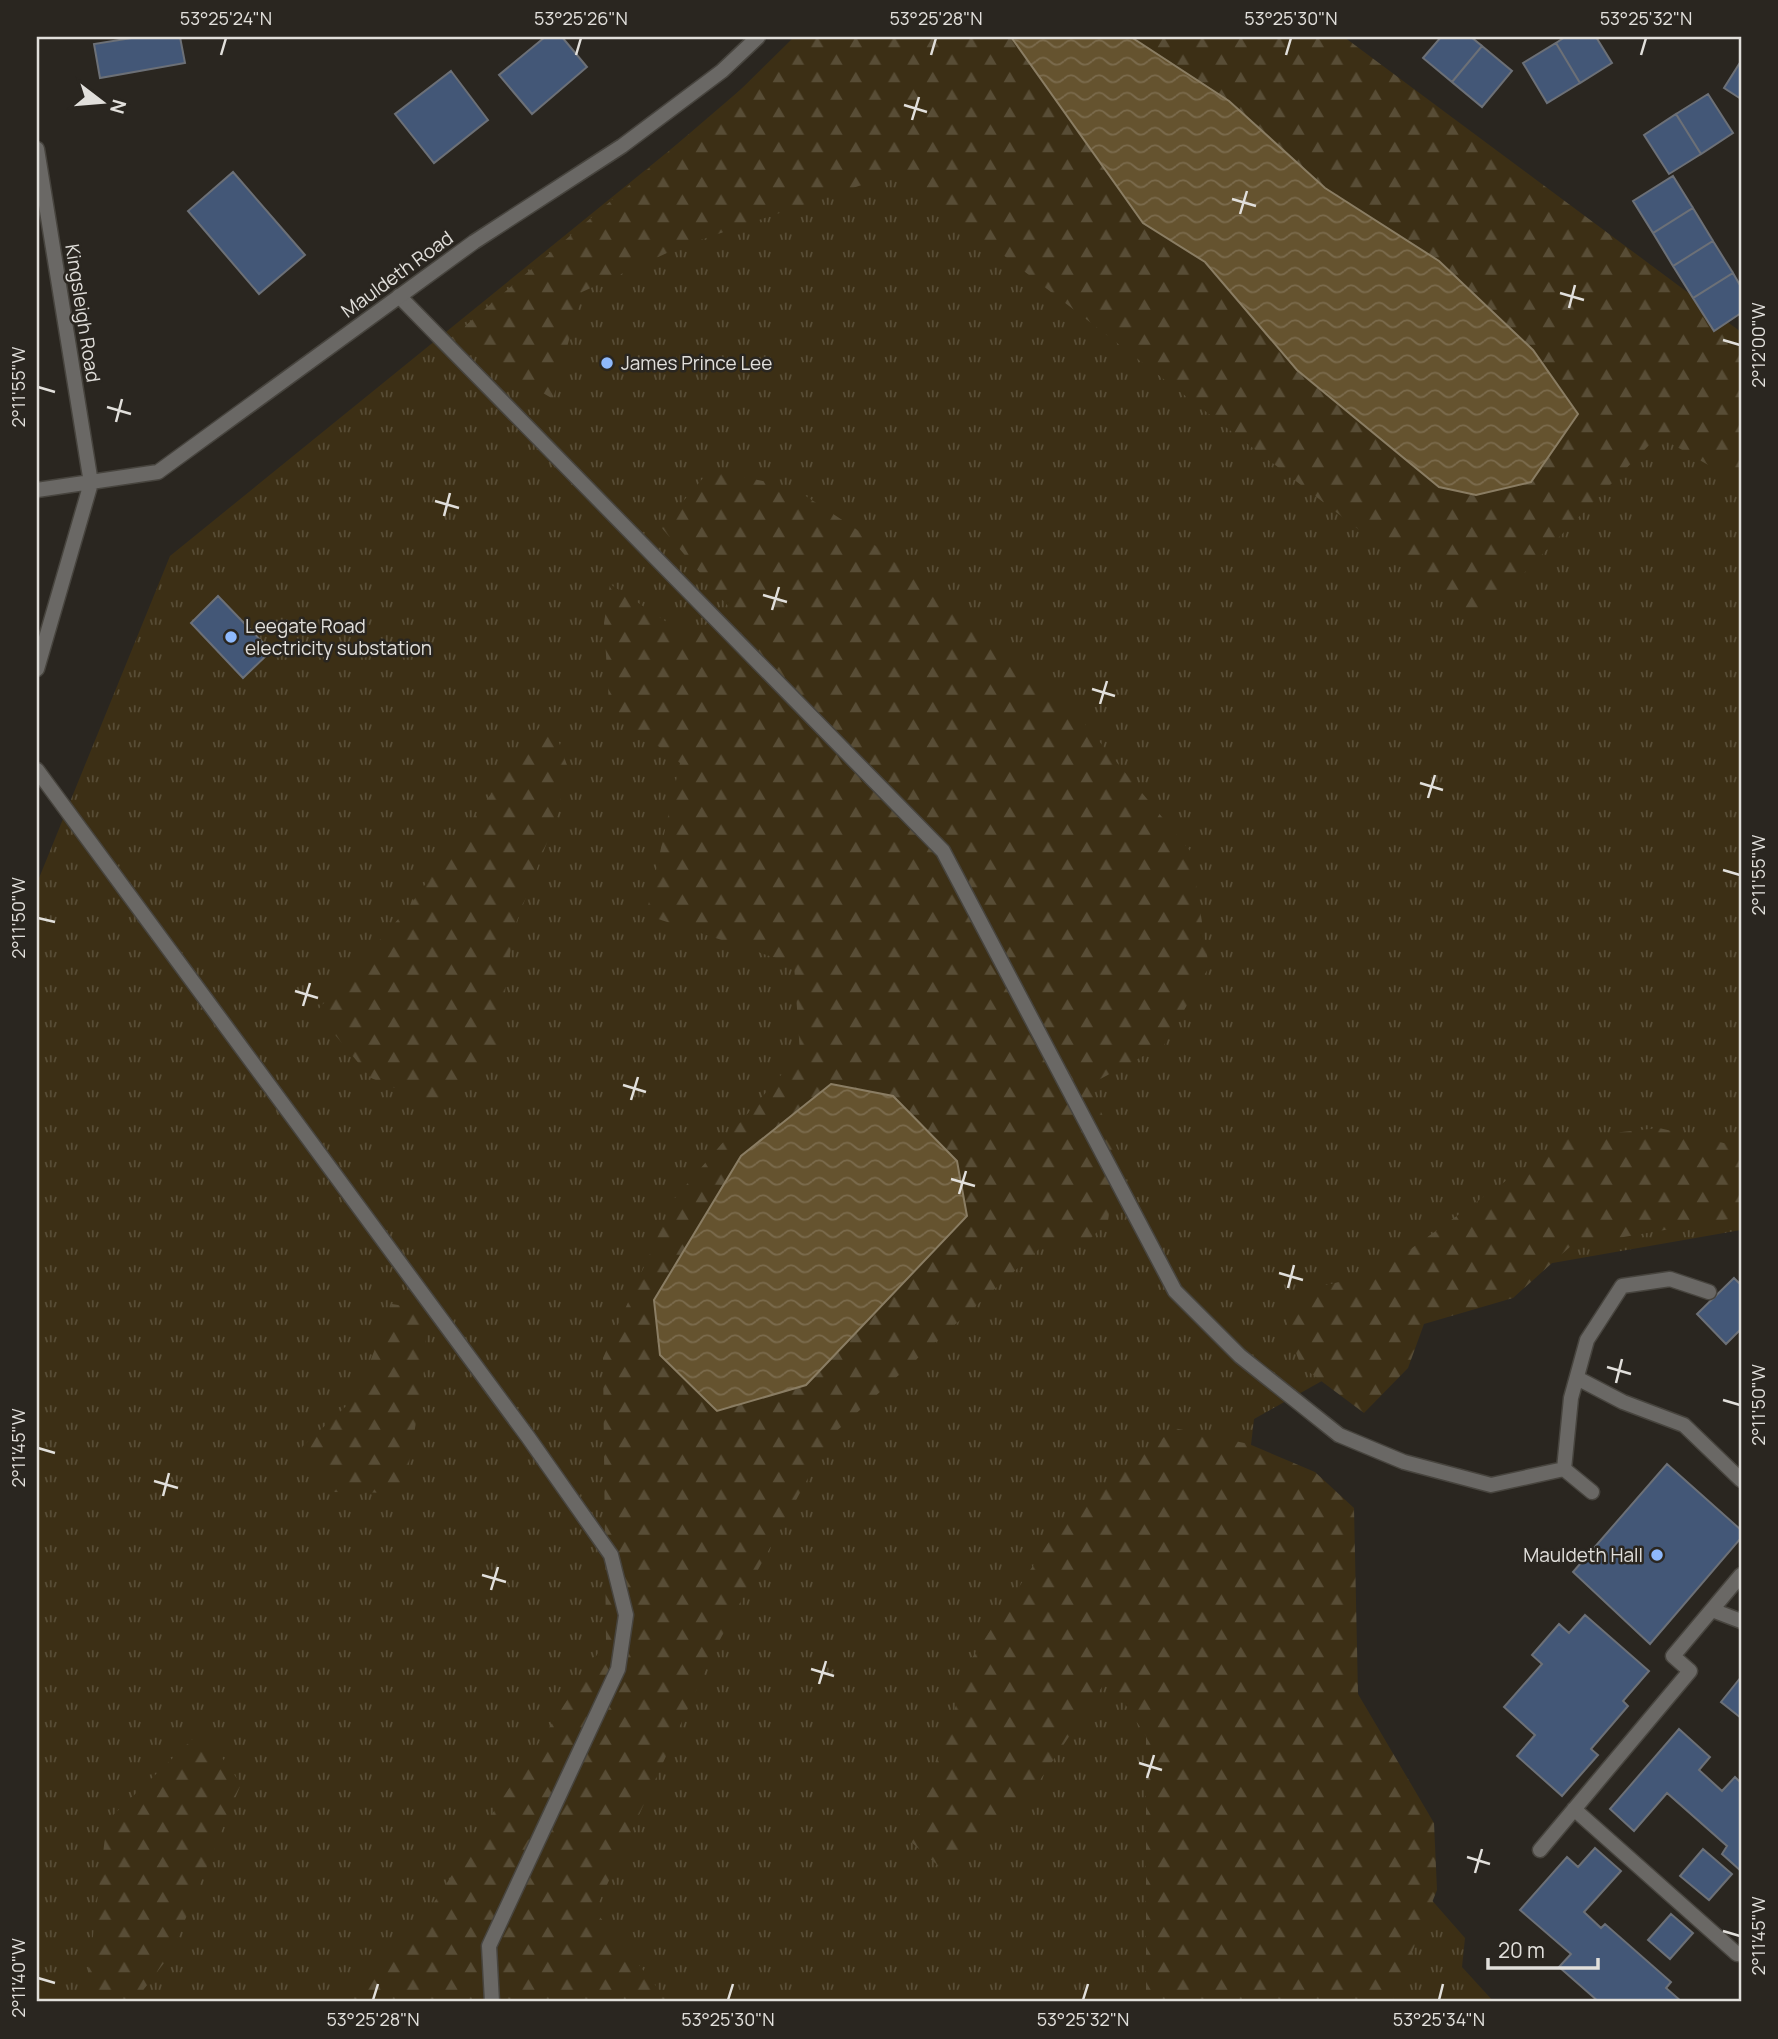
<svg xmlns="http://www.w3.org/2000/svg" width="1778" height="2039" viewBox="0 0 1778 2039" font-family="Manrope,sans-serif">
<defs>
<pattern id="grass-tufts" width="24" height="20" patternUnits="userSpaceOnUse" patternTransform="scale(1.75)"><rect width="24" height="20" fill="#3c2f15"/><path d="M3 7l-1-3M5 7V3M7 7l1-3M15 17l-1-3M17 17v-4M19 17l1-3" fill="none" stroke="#584d36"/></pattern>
<pattern id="forest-firs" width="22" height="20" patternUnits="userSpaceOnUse" patternTransform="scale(1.75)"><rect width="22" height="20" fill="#3c2f15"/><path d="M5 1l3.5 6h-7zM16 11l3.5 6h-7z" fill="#584d36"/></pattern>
<pattern id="water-waves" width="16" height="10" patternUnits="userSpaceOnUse" patternTransform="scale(1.75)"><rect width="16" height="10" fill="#65532f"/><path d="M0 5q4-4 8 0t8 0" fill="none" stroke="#7b6b4d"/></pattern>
</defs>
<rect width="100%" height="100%" fill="#2a2620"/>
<!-- grass -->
<path fill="url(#grass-tufts)" d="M794 37H1330L1741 337V1230L1466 1278 1347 1367 1254 1419 1246 1488 1386 1848 1465 1938 1462 1967 1494 2002H37V883L170 556 723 107Z"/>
<!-- forest -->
<path fill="url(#forest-firs)" d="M802 37H1011L1143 223 1205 262 1297 370 1439 487V261L1325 188 1229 101 1131 37H1344L1741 332V484L1658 436 1477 621 897 173 680 247 582 292 553 399 451 338Z
M710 470 792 487 856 529 1084 723 1191 852 1209 967 1164 1045 1089 1085 1118 1150 1108 1221 1091 1238 1047 1242 831 1436 717 1645 595 1911 669 2002H339L425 1916 606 1641 603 1358 675 1198 800 1053 794 964 646 915 680 763 636 729 609 703 604 623 610 584 686 635 733 612 661 527Z
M549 714 568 768 556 819 513 931 498 1046 435 1105 371 1078 316 1012 408 908Z
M1659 1128 1741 1147V1217L1571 1246 1513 1298 1424 1324 1408 1368 1364 1413 1301 1366 1287 1329 1288 1294 1377 1273 1566 1138Z
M392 1304 428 1310 423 1381 404 1493 334 1492 302 1447 357 1396Z
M1174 1428 1249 1444 1315 1472 1354 1508 1358 1694 1434 1823 1437 1890 1392 2002H1146V1736L1108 1678 1036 1786 943 1870 910 1841 972 1658 1056 1531Z
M202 1730 241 1784 171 1954 134 2002H105L88 1977 107 1821Z"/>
<!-- water -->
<path fill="url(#water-waves)" stroke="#8a7d63" stroke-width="2" d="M1011 37H1131L1229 101 1325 188 1439 261 1533 350 1578 414 1531 482 1476 495 1439 487 1297 370 1205 262 1143 223Z
M831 1084 893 1096 957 1161 967 1216 806 1385 717 1411 660 1355 654 1300 741 1156Z"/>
<!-- building -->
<path fill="#435777" stroke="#6c7077" stroke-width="2" d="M138 37H180L185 63 100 78 94 44Z
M545 37H562L587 67 532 114 499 75Z
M1441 37H1471L1482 46 1452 82 1423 58Z
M1565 37H1596L1612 63 1580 83 1556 43Z
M1556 43 1580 83 1547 103 1523 63Z
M1482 46 1512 71 1482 107 1452 82Z
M1741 61V99L1724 88Z
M451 71 488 120 434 163 395 114Z
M1708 94 1733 133 1701 154 1676 114Z
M1676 114 1701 154 1669 174 1644 135Z
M233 172 305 255 259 294 188 211Z
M1673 176 1693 208 1653 233 1633 201Z
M1693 208 1713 241 1673 266 1653 233Z
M1713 241 1733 273 1693 298 1673 266Z
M1733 273 1741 287V313L1714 331 1693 298Z
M218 596 271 651 243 678 191 623Z
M1734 1278 1741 1285V1329L1726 1344 1697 1314Z
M1667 1464 1741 1530V1538L1650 1644 1573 1572Z
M1585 1615 1649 1671 1623 1701 1628 1706 1591 1749 1598 1755 1562 1796 1517 1756 1535 1735 1504 1707 1542 1664 1532 1655 1559 1624 1569 1633Z
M1741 1677V1718L1721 1702Z
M1679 1729 1710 1757 1699 1770 1722 1791 1735 1777 1741 1783V1871L1722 1854 1727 1846 1667 1793 1634 1831 1610 1809Z
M1595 1848 1621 1871 1584 1912 1601 1928 1605 1924 1671 1982 1666 1988 1682 2002H1599L1559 1967 1571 1954 1520 1910 1567 1857 1578 1867Z
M1703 1849 1732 1874 1709 1900 1680 1876Z
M1671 1914 1693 1933 1670 1959 1648 1940Z"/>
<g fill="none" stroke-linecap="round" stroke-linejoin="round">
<!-- lane casing -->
<g stroke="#47443e" stroke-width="17">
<path id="lane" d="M399 296 943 851 1175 1291 1240 1356 1339 1435 1404 1462 1491 1485 1564 1469 1592 1492
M37 770 528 1437 611 1555 626 1615 618 1669 489 1946 492 2002
M1577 1378 1623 1402 1684 1425 1741 1480
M1564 1469 1571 1398 1587 1340 1622 1286 1670 1279 1709 1292
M1712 1610 1741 1621
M1574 1809 1737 1954
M1540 1850 1690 1671 1673 1656 1741 1575"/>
</g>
<!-- street casing -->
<g stroke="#47443e" stroke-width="17">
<path id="street" d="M37 149 91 483 37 669
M37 490 158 472 474 242 622 146 722 71 758 37"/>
</g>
<!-- lane -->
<use href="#lane" stroke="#6a6865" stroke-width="14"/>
<!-- street -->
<use href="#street" stroke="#6a6865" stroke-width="14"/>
</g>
<!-- ticks -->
<path fill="none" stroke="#e1dfdb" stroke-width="2.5" d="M221 55 226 38M576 55 581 38M931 55 936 38M1286 55 1291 38M1641 55 1646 38M904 105 927 112M912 120 919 97M1232 199 1256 206M1240 214 1247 191M1560 293 1584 300M1569 308 1575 285M1723 340 1740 345M38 387 55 392M107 407 131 414M116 422 122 399M435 501 459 508M444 516 450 493M763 595 787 602M772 610 779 587M1092 689 1115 696M1100 704 1107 681M1420 783 1443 790M1428 798 1435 775M1723 870 1740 875M38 918 55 922M295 991 318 998M303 1006 310 983M623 1085 646 1092M631 1100 638 1077M951 1179 975 1186M959 1194 966 1171M1279 1273 1303 1280M1288 1288 1294 1265M1607 1367 1631 1374M1616 1383 1622 1359M1723 1400 1740 1405M38 1448 55 1453M154 1481 178 1488M163 1496 169 1473M482 1575 506 1582M491 1590 498 1567M811 1669 834 1676M819 1684 826 1661M1139 1763 1162 1770M1147 1778 1154 1755M1467 1857 1490 1864M1475 1873 1482 1849M1723 1931 1740 1936M38 1978 55 1983M373 2000 378 1984M728 2000 733 1984M1083 2000 1088 1984M1439 2000 1443 1984"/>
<!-- markers -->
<g fill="#8eb9fc" stroke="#2a2620" stroke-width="2.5">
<circle cx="607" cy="363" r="7"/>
<circle cx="231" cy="637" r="7"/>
<circle cx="1657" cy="1555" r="7"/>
</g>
<g text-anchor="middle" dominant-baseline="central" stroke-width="5" stroke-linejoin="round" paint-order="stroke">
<!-- street labels -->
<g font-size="19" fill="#e1dfdb" stroke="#2a2620">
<text transform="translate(397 274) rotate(-36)">Mauldeth Road</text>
<text transform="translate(83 313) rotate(81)">Kingsleigh Road</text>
</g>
<!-- poi labels -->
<g font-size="19" fill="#e1dfdb" stroke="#2a2620" text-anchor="start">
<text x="621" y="363">James Prince Lee</text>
<text x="245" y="626">Leegate Road<tspan x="245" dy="22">electricity substation</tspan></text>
<text x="1643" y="1555" text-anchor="end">Mauldeth Hall</text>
</g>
</g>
<!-- border -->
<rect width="1778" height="2039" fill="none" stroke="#2a2620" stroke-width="77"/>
<!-- north arrow -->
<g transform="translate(102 102) rotate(106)" stroke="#2a2620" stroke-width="5" paint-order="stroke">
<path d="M0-5L12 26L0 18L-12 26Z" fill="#e1dfdb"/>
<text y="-10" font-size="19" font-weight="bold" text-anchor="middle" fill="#e1dfdb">N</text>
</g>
<!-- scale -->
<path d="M1488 1958v10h110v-10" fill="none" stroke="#e1dfdb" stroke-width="3.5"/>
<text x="1498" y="1958" font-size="21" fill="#e1dfdb" stroke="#2a2620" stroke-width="5" paint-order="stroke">20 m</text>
<rect x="38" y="38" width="1702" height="1962" fill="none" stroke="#e1dfdb" stroke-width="2.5"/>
<g font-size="18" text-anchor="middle" fill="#e1dfdb">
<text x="226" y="25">53°25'24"N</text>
<text x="581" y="25">53°25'26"N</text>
<text x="936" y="25">53°25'28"N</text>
<text x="1291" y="25">53°25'30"N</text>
<text x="1646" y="25">53°25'32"N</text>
<text transform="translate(1759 345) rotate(-90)" y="6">2°12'00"W</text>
<text transform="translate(19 387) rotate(-90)" y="6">2°11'55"W</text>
<text transform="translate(1759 875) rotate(-90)" y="6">2°11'55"W</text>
<text transform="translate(19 918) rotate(-90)" y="6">2°11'50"W</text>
<text transform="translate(1759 1405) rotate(-90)" y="6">2°11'50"W</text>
<text transform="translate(19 1448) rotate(-90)" y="6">2°11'45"W</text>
<text transform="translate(1759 1936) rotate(-90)" y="6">2°11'45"W</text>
<text transform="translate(19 1978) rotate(-90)" y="6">2°11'40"W</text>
<text x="373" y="2026">53°25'28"N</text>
<text x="728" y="2026">53°25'30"N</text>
<text x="1083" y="2026">53°25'32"N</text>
<text x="1439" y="2026">53°25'34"N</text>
</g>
</svg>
